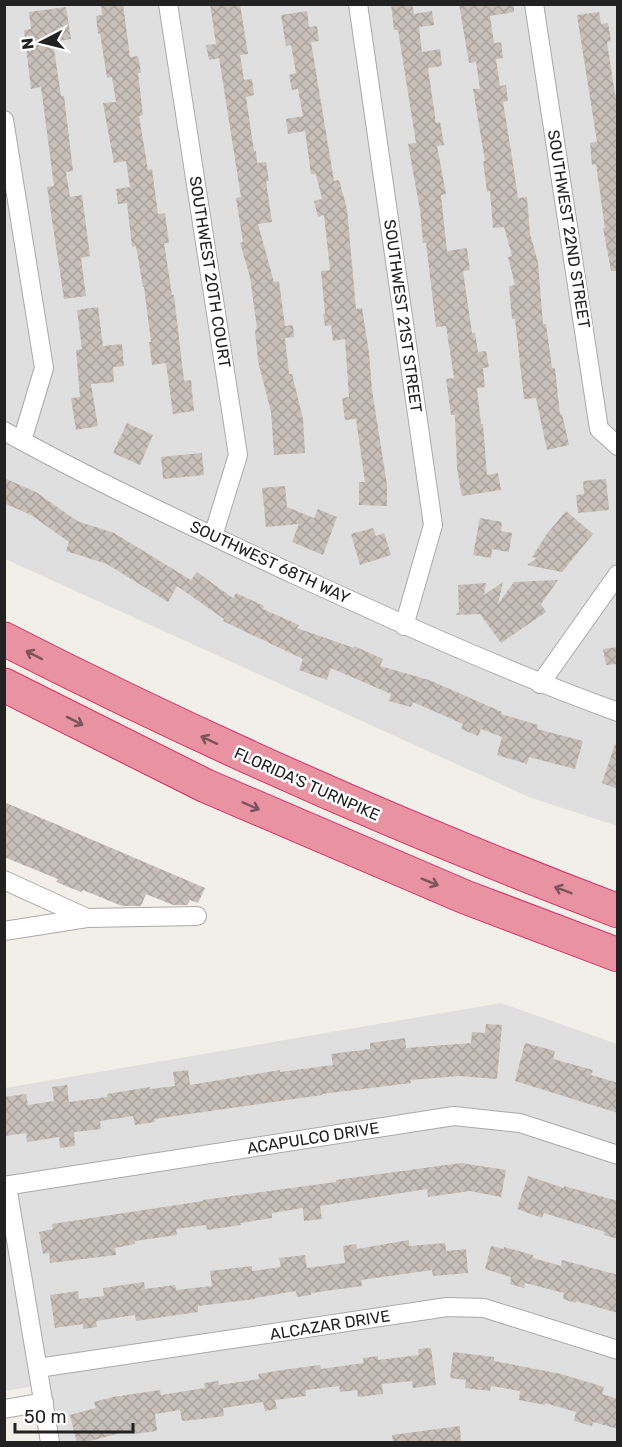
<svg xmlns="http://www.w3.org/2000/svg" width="622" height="1447" viewBox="0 0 622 1447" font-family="Rubik,sans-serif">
<defs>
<pattern id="building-cross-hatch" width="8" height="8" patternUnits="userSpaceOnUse" patternTransform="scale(1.5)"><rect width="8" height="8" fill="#c7bfb8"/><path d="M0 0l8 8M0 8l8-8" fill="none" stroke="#aba49e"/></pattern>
</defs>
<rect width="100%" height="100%" fill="#f2efe9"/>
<!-- residential -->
<path fill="#e0dfdf" d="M5 5H617V826L529 797 5 559Z
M501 1003 617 1044V1442H55L45 1384 5 1391V1088Z"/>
<!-- building -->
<path fill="url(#building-cross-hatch)" d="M101 4H123L130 57 138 56 141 73H138L143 115 139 116 148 170 152 169 158 214 165 213 169 243H164L172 295H174L184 381 191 380 194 411 173 414 166 363 152 365 149 342H151L144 287H143L136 246 132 247 127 203 118 204 116 189 130 187 126 161 114 163 106 120 103 103 116 102 112 77 107 78 100 33 98 34 96 16 102 15Z
M210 4H240L248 54 240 55 244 80 252 79 254 95 246 97 254 151H256L257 163 266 162 269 181H266L272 222 258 224 274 282 279 281 285 326 293 325 294 337 285 338 289 374H292L303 419 305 453 274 455 271 412 258 361 255 330 257 329 250 277 240 243 243 242 236 198 241 197 219 58 209 60 206 45 216 44Z
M391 4H412L414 14 432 11 434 25 419 27 422 52 440 49 442 66 428 68 436 123 440 122 444 145 437 146 446 194 441 195 447 251 467 248 470 270 463 271 472 333H475L478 352 486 351 489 367 483 368 485 387 477 388 481 424H483L487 475 498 473 501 490 462 496 457 469 455 415H451L446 379 454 378 446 326 436 327 426 243H423L420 210 408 144 416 143 398 30H394Z
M459 4H514V12L490 16 494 43 501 42 503 58 496 59 500 86 506 85 508 101 503 102 512 157 518 198 527 197 530 234 538 262 543 324H546L552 368H555L560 415 562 414 569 445 547 450 536 398 524 399 515 319H512L509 286 515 285 508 257 512 256 504 227 493 228 490 191 487 192 483 161H485L473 89H480L476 62 469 63Z
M66 7 71 39 53 42 61 96H64L73 171 66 172 70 197 82 195 90 256 81 258 86 296 64 299 47 187 54 186 41 87 31 89 24 30 31 29 29 12Z
M307 11 309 27 317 26 319 41 311 42 334 181 339 180 347 209 356 309 362 308 369 353 372 390 387 485V506L359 505V482H365L356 419 345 420 342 398 349 397 345 339 333 341 331 325 325 326 323 314H325L321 271 330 270 324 215 318 217 314 201 322 199 316 174H311L305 131 288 134 286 119 303 116 298 89 292 90 289 75 296 73 291 45 286 46 281 15Z
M599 12 601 24 608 23 611 41 607 42 615 95H618V271H611L603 228H605L596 164 592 165 590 143 597 142 577 15Z
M98 307 103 346 122 344 124 366 113 367 114 382 91 384 98 426 76 430 71 398 80 397 76 350 82 349 77 310Z
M127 423 153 435 140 465 113 453Z
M202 453 204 475 163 479 161 457Z
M4 478 36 492 77 521 114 533 191 580 197 572 233 598 236 593 264 606 263 609 299 625 297 628 354 648V646L383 659 380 666 429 680 502 712 501 714 538 725 537 729 583 741 575 769 529 757 527 764 497 755 502 737 481 729 478 736 461 729 463 724 413 702 411 707 389 701 391 694 331 668 327 680 299 670 303 659 223 621 224 619 177 586 168 602 107 564 66 551 69 542 31 515 4 503Z
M606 479 609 510 578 513 576 495 584 494 583 481Z
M285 486 287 507 314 518 318 509 337 517 323 555 292 542 299 524 266 527 262 488Z
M566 511 593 534 562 572 527 565 537 558 532 557 546 535Z
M480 518 502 522 501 531 512 533 509 552 492 549 491 558 473 555Z
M373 528 376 536 384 533 391 555 360 565 351 534Z
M558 580 541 604 546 612 501 643 480 614 455 615 459 612 458 585 486 583 484 595 503 582 498 604 514 582Z
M618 647V664L606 665 603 649Z
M615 744 618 745V789L602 783Z
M4 802 205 888 198 903 190 900 187 905H173L146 894 141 906H122L83 890 81 892 56 882 58 879 4 857Z
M486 1024 502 1025 497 1079 459 1076 410 1080 411 1083 322 1094V1095L154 1119 155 1122 135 1125 133 1116 100 1121 101 1129 74 1132 75 1146 60 1148 59 1137 27 1142 26 1133 4 1136V1097L26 1094 28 1105 54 1101 52 1087 67 1085 69 1102 107 1097V1094L150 1087V1089L175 1086 173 1072 188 1070 190 1085 280 1070V1072L333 1065 331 1054 370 1049V1043L405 1038 406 1048 471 1043 472 1032 485 1033Z
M525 1043 555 1051 553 1059 593 1070 591 1075 618 1083V1113L515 1081Z
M461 1163 506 1170 501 1197 470 1191 428 1197 427 1189 320 1206 322 1219 304 1221 303 1208 272 1213V1218L240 1223 241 1225 207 1230 206 1225 176 1229 177 1235 135 1241V1244L115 1248 116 1255 50 1263 49 1253 43 1254 39 1232 53 1229 52 1224 203 1201V1200L336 1182V1180Z
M528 1176 564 1188V1186L618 1201V1239L604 1235 605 1232 544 1213 542 1218 517 1209Z
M409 1240V1246L445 1243 446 1251 466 1249 468 1273 433 1276 432 1270 361 1280 362 1286 311 1293V1295L297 1297 296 1291 255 1298V1299L198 1306V1312L136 1321 135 1315 96 1321 97 1327 83 1329V1324L55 1328 50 1295 78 1291 79 1299 104 1296 103 1288 144 1282 145 1289 175 1285 176 1290 212 1286 210 1271 252 1266V1271L281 1267 279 1258 305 1255 307 1268 345 1263 343 1246 356 1244 357 1249Z
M491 1246 504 1249V1247L533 1255V1258L561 1266 562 1260 618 1275V1313L576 1301V1303L563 1299 564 1293 525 1283 524 1288 510 1284 511 1277 485 1269Z
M431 1348 436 1385 413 1388 412 1381 382 1384 383 1394 358 1397 357 1390 340 1392 339 1386 306 1390V1396L275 1400 277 1409 265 1411 263 1402 223 1408 224 1416 210 1418 182 1421 180 1410 155 1414 157 1431 133 1434 132 1430 82 1443H77L70 1415 96 1408 94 1402 113 1397 160 1390 161 1395 205 1388 204 1383 218 1381 219 1385 259 1379 258 1374 282 1370 320 1365 321 1369 364 1363 363 1358 378 1356V1360L419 1355 418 1349Z
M453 1352 494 1357V1361L561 1374 604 1387 602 1394 618 1399V1429L593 1422 592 1426 574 1421 576 1412 545 1403V1405L519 1400 520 1391 491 1386 490 1391 465 1388 466 1380 450 1378Z
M460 1426 461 1443H393L392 1435Z"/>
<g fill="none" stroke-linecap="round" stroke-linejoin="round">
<!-- street casing -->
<g stroke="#a9a9a9" stroke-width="20">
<path id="street" d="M168 4 238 455 213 536
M358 4 433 525 404 626
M534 4 599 429 618 446
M4 120 44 368 22 441
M4 431C96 482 193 527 289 572 397 622 505 671 618 712
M540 684 618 574
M4 880 87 918
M4 931 87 918 197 916
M4 1186 454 1116 520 1123 618 1155
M7 1186 50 1442
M38 1368 447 1307 484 1308 618 1350
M4 1409 44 1402"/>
</g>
<!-- highway casing -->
<g stroke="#dc2a67" stroke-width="35">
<path id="highway" d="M4 639C204 741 408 831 618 911
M4 685 206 786 465 897 618 955"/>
</g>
<!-- street -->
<use href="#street" stroke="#fff" stroke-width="18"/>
<!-- highway -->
<use href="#highway" stroke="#e892a2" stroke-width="33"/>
</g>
<!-- one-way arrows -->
<defs><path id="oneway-shaft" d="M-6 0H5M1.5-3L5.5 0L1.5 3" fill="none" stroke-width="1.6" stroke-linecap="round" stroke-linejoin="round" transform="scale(1.5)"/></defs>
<g stroke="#7b545c">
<use href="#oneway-shaft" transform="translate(34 655) rotate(-153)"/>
<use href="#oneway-shaft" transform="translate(75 721) rotate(27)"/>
<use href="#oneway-shaft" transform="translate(209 740) rotate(-155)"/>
<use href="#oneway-shaft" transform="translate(251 806) rotate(24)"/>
<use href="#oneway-shaft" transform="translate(430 882) rotate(22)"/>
<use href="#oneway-shaft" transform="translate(563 890) rotate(-159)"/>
</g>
<g text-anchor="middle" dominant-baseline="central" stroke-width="5" stroke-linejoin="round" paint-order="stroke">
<!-- street labels -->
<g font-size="16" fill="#222" stroke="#fff">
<text transform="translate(569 229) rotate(81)">SOUTHWEST 22ND STREET</text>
<text transform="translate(210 272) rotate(81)">SOUTHWEST 20TH COURT</text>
<text transform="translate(403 316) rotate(82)">SOUTHWEST 21ST STREET</text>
<text transform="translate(270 562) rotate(25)">SOUTHWEST 68TH WAY</text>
<text transform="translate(307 784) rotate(24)">FLORIDA'S TURNPIKE</text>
<text transform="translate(313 1138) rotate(-9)">ACAPULCO DRIVE</text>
<text transform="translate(330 1325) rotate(-9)">ALCAZAR DRIVE</text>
</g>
</g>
<!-- border -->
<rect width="622" height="1447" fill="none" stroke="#222222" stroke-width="12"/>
<!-- north arrow -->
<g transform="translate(42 42) rotate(263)" stroke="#ffffff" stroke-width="4.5" paint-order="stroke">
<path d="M0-4.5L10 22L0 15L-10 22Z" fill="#222222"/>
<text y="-9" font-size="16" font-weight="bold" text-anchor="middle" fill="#222222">N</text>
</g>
<!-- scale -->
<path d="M15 1423v9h118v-9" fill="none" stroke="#222222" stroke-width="3"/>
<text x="24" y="1423" font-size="18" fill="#222222" stroke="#ffffff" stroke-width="4.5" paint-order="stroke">50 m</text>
</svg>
